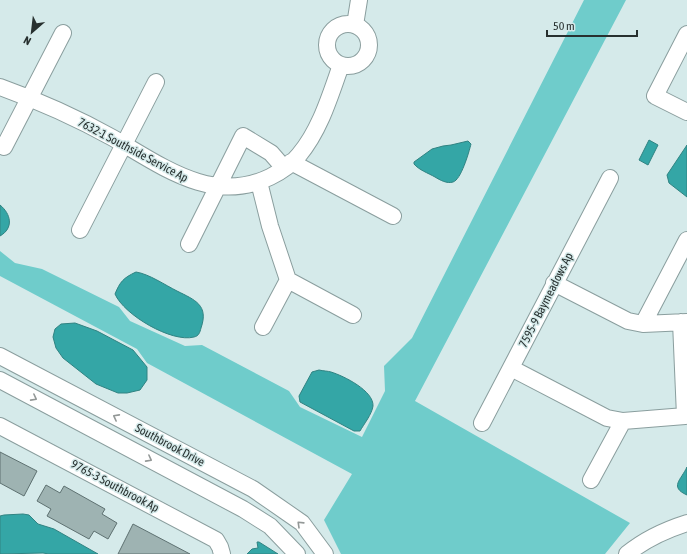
<svg xmlns="http://www.w3.org/2000/svg" width="687" height="554" viewBox="0 0 687 554" font-family="'Asap Condensed',sans-serif">
<rect width="100%" height="100%" fill="#d5eaea"/>
<!-- green -->
<path fill="#6fcccb" d="M584 0H626L415 401 630 523 605 554H341L324 520 352 474 147 363 137 349 0 276V251L15 263 42 269 119 307 130 321 185 346 202 345 289 391 300 407 362 437 385 391 384 366 412 338Z"/>
<!-- water -->
<path fill="#34a6a6" stroke="#308382" d="M649 140 658 145 648 165 639 160Z
M468 141 471 144C469 152 461 180 453 182 447 184 440 180 435 177 428 173 419 170 414 164V162L432 149 443 146 451 145Z
M687 145V197L669 183 667 175Z
M0 205C11 214 14 228 0 236Z
M136 272C149 274 165 285 177 291 195 300 209 305 201 328 200 332 199 336 194 337 172 343 124 315 115 294 120 282 123 278 136 272Z
M75 323 97 331 133 350 147 367V380L140 390 127 393H118L96 384 63 358 56 348 53 337 55 329 61 324Z
M319 370C323 371 328 371 331 372 344 376 374 391 373 406 372 414 364 424 360 431H354L300 402 299 396 312 372Z
M687 467V495C669 487 681 480 687 467Z
M23 514 29 515 38 524 54 529 98 554H49L43 553 0 554V516L4 515Z
M257 542H259L278 554H247L252 549 258 548Z"/>
<!-- building -->
<path fill="#9eb3b2" stroke="#5e7171" d="M0 452 37 471 24 496 0 483Z
M46 485 60 493 64 486 105 509 102 514 117 523 108 539 94 531 89 539 47 516 51 509 37 501Z
M133 524 190 554H118Z"/>
<g fill="none" stroke-linecap="round" stroke-linejoin="round">
<!-- minor casing -->
<g stroke="#8a9e9e" stroke-width="18">
<path id="minor" d="M327 45a21 21 0 1 1 42 0a21 21 0 1 1-42 0Z
M355 25 359 0
M687 34 655 96 687 112
M0 87C39 101 77 118 113 138 162 166 212 205 270 177 280 172 292 164 299 155 320 130 330 96 341 65
M4 147 63 33
M291 162 393 216
M259 182 270 226 288 280
M80 230 156 82
M189 244 243 136 271 153 284 168
M288 280 353 315
M554 283 628 321 643 324 687 322
M643 324 687 240
M263 327 288 280
M0 356 253 489 302 523 325 554
M511 368 607 418 623 421 685 416 681 322
M0 380 243 509 270 526 297 554
M482 423 610 178
M0 426 216 540 220 547 222 554
M591 480 623 421
M627 554C644 540 665 530 687 523"/>
</g>
<!-- minor -->
<use href="#minor" stroke="#fff" stroke-width="16"/>
</g>
<!-- one-way arrows -->
<defs><path id="oneway-chevron" d="M-2-3.5L2.5 0L-2 3.5" fill="none" stroke-width="1.6" stroke-linecap="round" stroke-linejoin="round"/></defs>
<g stroke="#939897">
<use href="#oneway-chevron" transform="translate(34 398) rotate(28)"/>
<use href="#oneway-chevron" transform="translate(116 417) rotate(-152)"/>
<use href="#oneway-chevron" transform="translate(149 459) rotate(28)"/>
<use href="#oneway-chevron" transform="translate(300 524) rotate(-136)"/>
</g>
<g text-anchor="middle" dominant-baseline="central" stroke-width="3" stroke-linejoin="round" paint-order="stroke">
<!-- street labels -->
<g font-size="12" fill="#27302f" stroke="#d5eaea">
<text transform="translate(133 150) rotate(28)">7632-1 Southside Service Ap</text>
<text transform="translate(546 300) rotate(-63)">7595-9 Baymeadows Ap</text>
<text transform="translate(170 445) rotate(28)">Southbrook Drive</text>
<text transform="translate(115 486) rotate(28)">9765-3 Southbrook Ap</text>
</g>
</g>
<!-- north arrow -->
<g transform="translate(32 32) rotate(208)" stroke="#d5eaea" stroke-width="3" paint-order="stroke">
<path d="M0-3L7 15L0 10L-7 15Z" fill="#27302f"/>
<text y="-6" font-size="11" font-weight="bold" text-anchor="middle" fill="#27302f">N</text>
</g>
<!-- scale -->
<path d="M547 30v6h90v-6" fill="none" stroke="#27302f" stroke-width="2"/>
<text x="553" y="30" font-size="12" fill="#27302f" stroke="#d5eaea" stroke-width="3" paint-order="stroke">50 m</text>
</svg>
